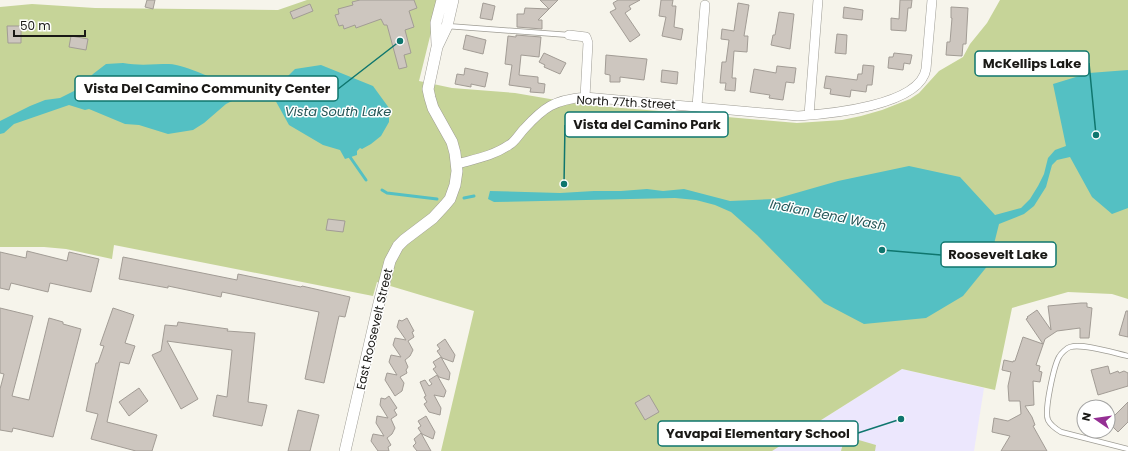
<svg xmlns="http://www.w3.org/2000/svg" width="1128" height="451" viewBox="0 0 1128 451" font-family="Poppins,sans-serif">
<rect width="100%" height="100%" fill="#f6f4eb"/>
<!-- education -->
<path fill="#ece7fd" d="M902 369 984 388 974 451H772Z"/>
<!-- green -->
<path fill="#c6d498" d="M307 0H439L419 81 452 88 515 93 585 105 659 111 797 123 842 120 861 116 882 110 910 99 919 93 939 71 963 57 970 44 987 23 1000 0H1128V299L1112 294 1068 292 1012 308 995 390 902 369 772 451H441L474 311 377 282 373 296 114 245 112 259 66 249 44 247H0V7L32 4 95 8 278 10Z
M845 436 876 445 875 451H841Z"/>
<!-- water -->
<path fill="#54c0c3" d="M123 63C139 66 154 64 169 64 186 65 222 81 234 92L263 89 279 85 295 69 321 65 373 86 389 108V122L381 136 371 144 362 149 360 148 357 151V155L345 159 340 150 323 145 289 125 274 98 245 96 236 99 226 104 204 123 193 130 168 134 139 125 125 124 89 109 85 110 69 105 14 124 4 133 0 134V121L30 106 45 100 60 98 80 88 93 74 106 64Z
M1128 70V208L1112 214 1092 197 1070 157 1057 160 1052 165 1046 187 1034 206 1024 214 999 224 989 264 963 296 926 318 864 324 824 303 757 235 731 212 715 205 696 200 675 198 494 202 488 199 490 191 560 193 594 191H621L647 189 663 191 684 189 730 201 775 199 838 181 909 166 960 177 995 215 1021 208 1030 199 1038 186 1044 174 1048 158 1055 150 1066 146 1053 84 1089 73Z"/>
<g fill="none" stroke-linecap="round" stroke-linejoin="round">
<!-- stream -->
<path stroke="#54c0c3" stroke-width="3" d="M350 153V157L366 180
M382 190 387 193 437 199
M464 198 474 196"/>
</g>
<!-- building -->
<path fill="#cdc6bf" stroke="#a29c95" d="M147 0H155L153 9 145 7Z
M360 0H414L417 8 409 11 414 27 405 30 411 53 404 55 407 67 399 69 387 25H384L381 19 356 28 355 25 344 29 343 25 339 26 335 15 339 14 338 9 353 5 352 2Z
M540 0H558L549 9Z
M618 0H640L629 6 631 9 625 13 640 35 630 42 610 12 616 9 613 3Z
M661 0H673L672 6H676L674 27 683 29 681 40 662 36 666 17 659 16Z
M900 0H912L911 8H908L906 31 891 30V18L899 19Z
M483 3 495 6 492 20 480 18Z
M738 3 749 5 744 36H748L747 52 734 51 732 78H736L735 91 725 90 726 83H720L722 62H726L729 40 721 39 722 29 734 31Z
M310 4 313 11 293 19 290 12Z
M844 7 863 10 862 20 843 18Z
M951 7 968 8 966 44H963L962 56 946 55 947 42H950L952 18H951Z
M525 8 549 9 538 20H542V29L517 27V14H524Z
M779 12 794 14 790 49 771 45 773 35H775Z
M7 26H21V43H8Z
M837 34 847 35 846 54 835 53Z
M466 35 486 40 483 54 463 49Z
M516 35 541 37 539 57 521 55 519 75 538 77V83L545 84 544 93 530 92 531 88 509 85 512 65 505 64 508 36 516 37Z
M71 36 88 39 86 50 69 47Z
M544 53 566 63 560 74 544 67 545 65 539 62Z
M894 53 912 55 910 64 904 63 903 70 888 68 889 57H893Z
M606 55 647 59 644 80 620 77V82H610V75L605 74Z
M863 65 874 66 872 85H867L866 92 851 90 850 97 830 94 831 89 824 88 826 76 857 80 858 74H862Z
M777 66 796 68 794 83 786 82 783 100 769 98 770 95 750 92 754 69 776 73Z
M465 68 488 73 485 87 471 84V87L455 84 457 74 464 75Z
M662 70 678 72 677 84 661 82Z
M328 219 345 221 343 232 326 230Z
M27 251 67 261 69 252 99 259 91 292 50 283 48 292 11 283 9 290 0 288V252L26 258Z
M123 257 237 280 238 274 301 287 302 286 350 297 345 317 339 316 324 383 305 379 319 312 222 292 221 297 168 286V288L119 279Z
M1081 303H1087V307L1092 308 1089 338H1080V328L1057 331 1045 339 1036 365 1040 366 1039 371 1042 372 1040 382 1033 381 1034 405 1025 406 1032 417 1035 425 1033 426 1047 451H1001L1010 436 992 432 994 418 1008 421 1021 414 1020 401H1009L1008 386 1011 372 1002 370 1004 360 1013 362V361H1015L1023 337 1043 344 1026 319 1028 318 1027 317 1037 310 1051 330 1048 306Z
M0 308 33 316 12 396 29 400 49 318 63 322V324L81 329 53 437 13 428 12 432 0 430V389L4 374 0 373Z
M113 308 134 315 125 343 135 346 129 364 120 362 107 422 157 435 152 451H136L91 439 98 414 86 411 96 363H98L104 346 100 345Z
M1126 311H1128V337L1119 335Z
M407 318 414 331 412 332 414 337 408 341 413 350 410 356 405 360 408 367 406 370 407 373 400 377 404 383 402 391 395 396 385 380 387 373 397 375 389 362 391 355 401 357 393 345 395 338 406 340 397 327 399 320 402 321Z
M178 322 228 329 227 331 255 333 248 402 267 405 262 426 213 416 217 395 227 397 232 350 167 341 198 399 181 409 152 355 161 351 165 325 177 326Z
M445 339 455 355 453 362 442 358 437 351 440 349 437 345Z
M441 357 450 373 449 380 439 377 433 369 436 367 433 362Z
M1108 366 1110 374 1118 371 1119 373 1124 371 1128 373V386L1098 395 1091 370Z
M437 375 446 391 444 397 434 395 441 408 440 415 429 412 424 404 427 402 424 397 426 396 420 382 425 380 429 386 432 384 429 380Z
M139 388 148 401 129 416 119 402Z
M649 395 659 412 645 420 635 403Z
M389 396 397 408 394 410 397 415 391 419 395 428 392 434 387 438 391 445 388 447 389 451H378L371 441 373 434 384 436 376 423 377 416 388 418 380 405 381 398 385 399Z
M1128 402V422L1118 432 1108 422Z
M298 410 319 415 310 451H288Z
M426 416 435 432 433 439 422 434 418 428 421 426 418 421Z
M421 433 431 451H417L413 446 416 443 414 439Z"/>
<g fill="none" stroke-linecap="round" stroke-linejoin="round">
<!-- service casing -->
<g stroke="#9e9c94" stroke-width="6">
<path id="service" d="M447 26 569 35
M1128 356C1114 353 1083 343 1070 347 1067 348 1061 353 1059 357 1054 366 1044 410 1048 420 1051 426 1056 429 1061 432L1128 449"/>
</g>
<!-- minor casing -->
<g stroke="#9e9c94" stroke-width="10">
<path id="minor" d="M569 35 586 37 588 43 585 97
M697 106 705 5
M809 115 818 0
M457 164C475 159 493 156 509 145 515 142 519 134 524 129 544 107 554 100 585 97L798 116C828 114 920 106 926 69L932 0"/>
</g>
<!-- tertiary casing -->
<g stroke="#9e9c94" stroke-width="12">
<path id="tertiary" d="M437 44 436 23 442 0
M345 451 379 303 390 261 398 246 404 240 433 218 445 205 450 199 455 185 457 171 455 153 452 142 433 108 430 98 428 89 437 47 447 26 453 0"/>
</g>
<!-- service -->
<use href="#service" stroke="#fff" stroke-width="4.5"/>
<!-- minor -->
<use href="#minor" stroke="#fff" stroke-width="9"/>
<!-- tertiary -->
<use href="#tertiary" stroke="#fff" stroke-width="11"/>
</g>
<g text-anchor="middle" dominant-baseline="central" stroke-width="3" stroke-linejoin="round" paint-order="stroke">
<!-- street labels -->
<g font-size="12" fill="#1a1916" stroke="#fff">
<text transform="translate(626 102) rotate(3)">North 77th Street</text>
<text transform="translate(374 329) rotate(-77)">East Roosevelt Street</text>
</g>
<!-- water labels -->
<g font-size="13" font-style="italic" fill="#285859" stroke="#fff">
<text x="338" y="111">Vista South Lake</text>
<text transform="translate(828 215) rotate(11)">Indian Bend Wash</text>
</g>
</g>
<!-- callouts -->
<path fill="none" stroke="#0f766e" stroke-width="1.5" d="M1096 135L1089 63M400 41L338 89M564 184L565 125M882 250L941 255M901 419L858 433"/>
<g fill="#0f766e" stroke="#fff" stroke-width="1.5">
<circle cx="1096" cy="135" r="4"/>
<circle cx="400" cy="41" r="4"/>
<circle cx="564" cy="184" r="4"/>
<circle cx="882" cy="250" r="4"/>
<circle cx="901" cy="419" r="4"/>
</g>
<g fill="#fff" stroke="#0f766e" stroke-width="1.5">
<rect x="975" y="51" width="114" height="25" rx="4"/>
<rect x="75" y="76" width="263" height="25" rx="4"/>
<rect x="565" y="112" width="163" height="25" rx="4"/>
<rect x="941" y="242" width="115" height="25" rx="4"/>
<rect x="658" y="421" width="200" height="25" rx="4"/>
</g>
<g font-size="13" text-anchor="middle" font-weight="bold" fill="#1a1916">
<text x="1032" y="68">McKellips Lake</text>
<text x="207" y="93">Vista Del Camino Community Center</text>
<text x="647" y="129">Vista del Camino Park</text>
<text x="998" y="259">Roosevelt Lake</text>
<text x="758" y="438">Yavapai Elementary School</text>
</g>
<!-- north arrow -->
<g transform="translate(1096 419) rotate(283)"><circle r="19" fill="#ffffff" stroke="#a3a3a2"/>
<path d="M0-3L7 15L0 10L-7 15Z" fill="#952f94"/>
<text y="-6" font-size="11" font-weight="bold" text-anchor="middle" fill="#1a1916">N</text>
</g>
<!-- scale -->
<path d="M14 30v6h71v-6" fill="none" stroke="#1a1916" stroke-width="2"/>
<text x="20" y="30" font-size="12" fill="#1a1916" stroke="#ffffff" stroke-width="3" paint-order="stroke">50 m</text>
</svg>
